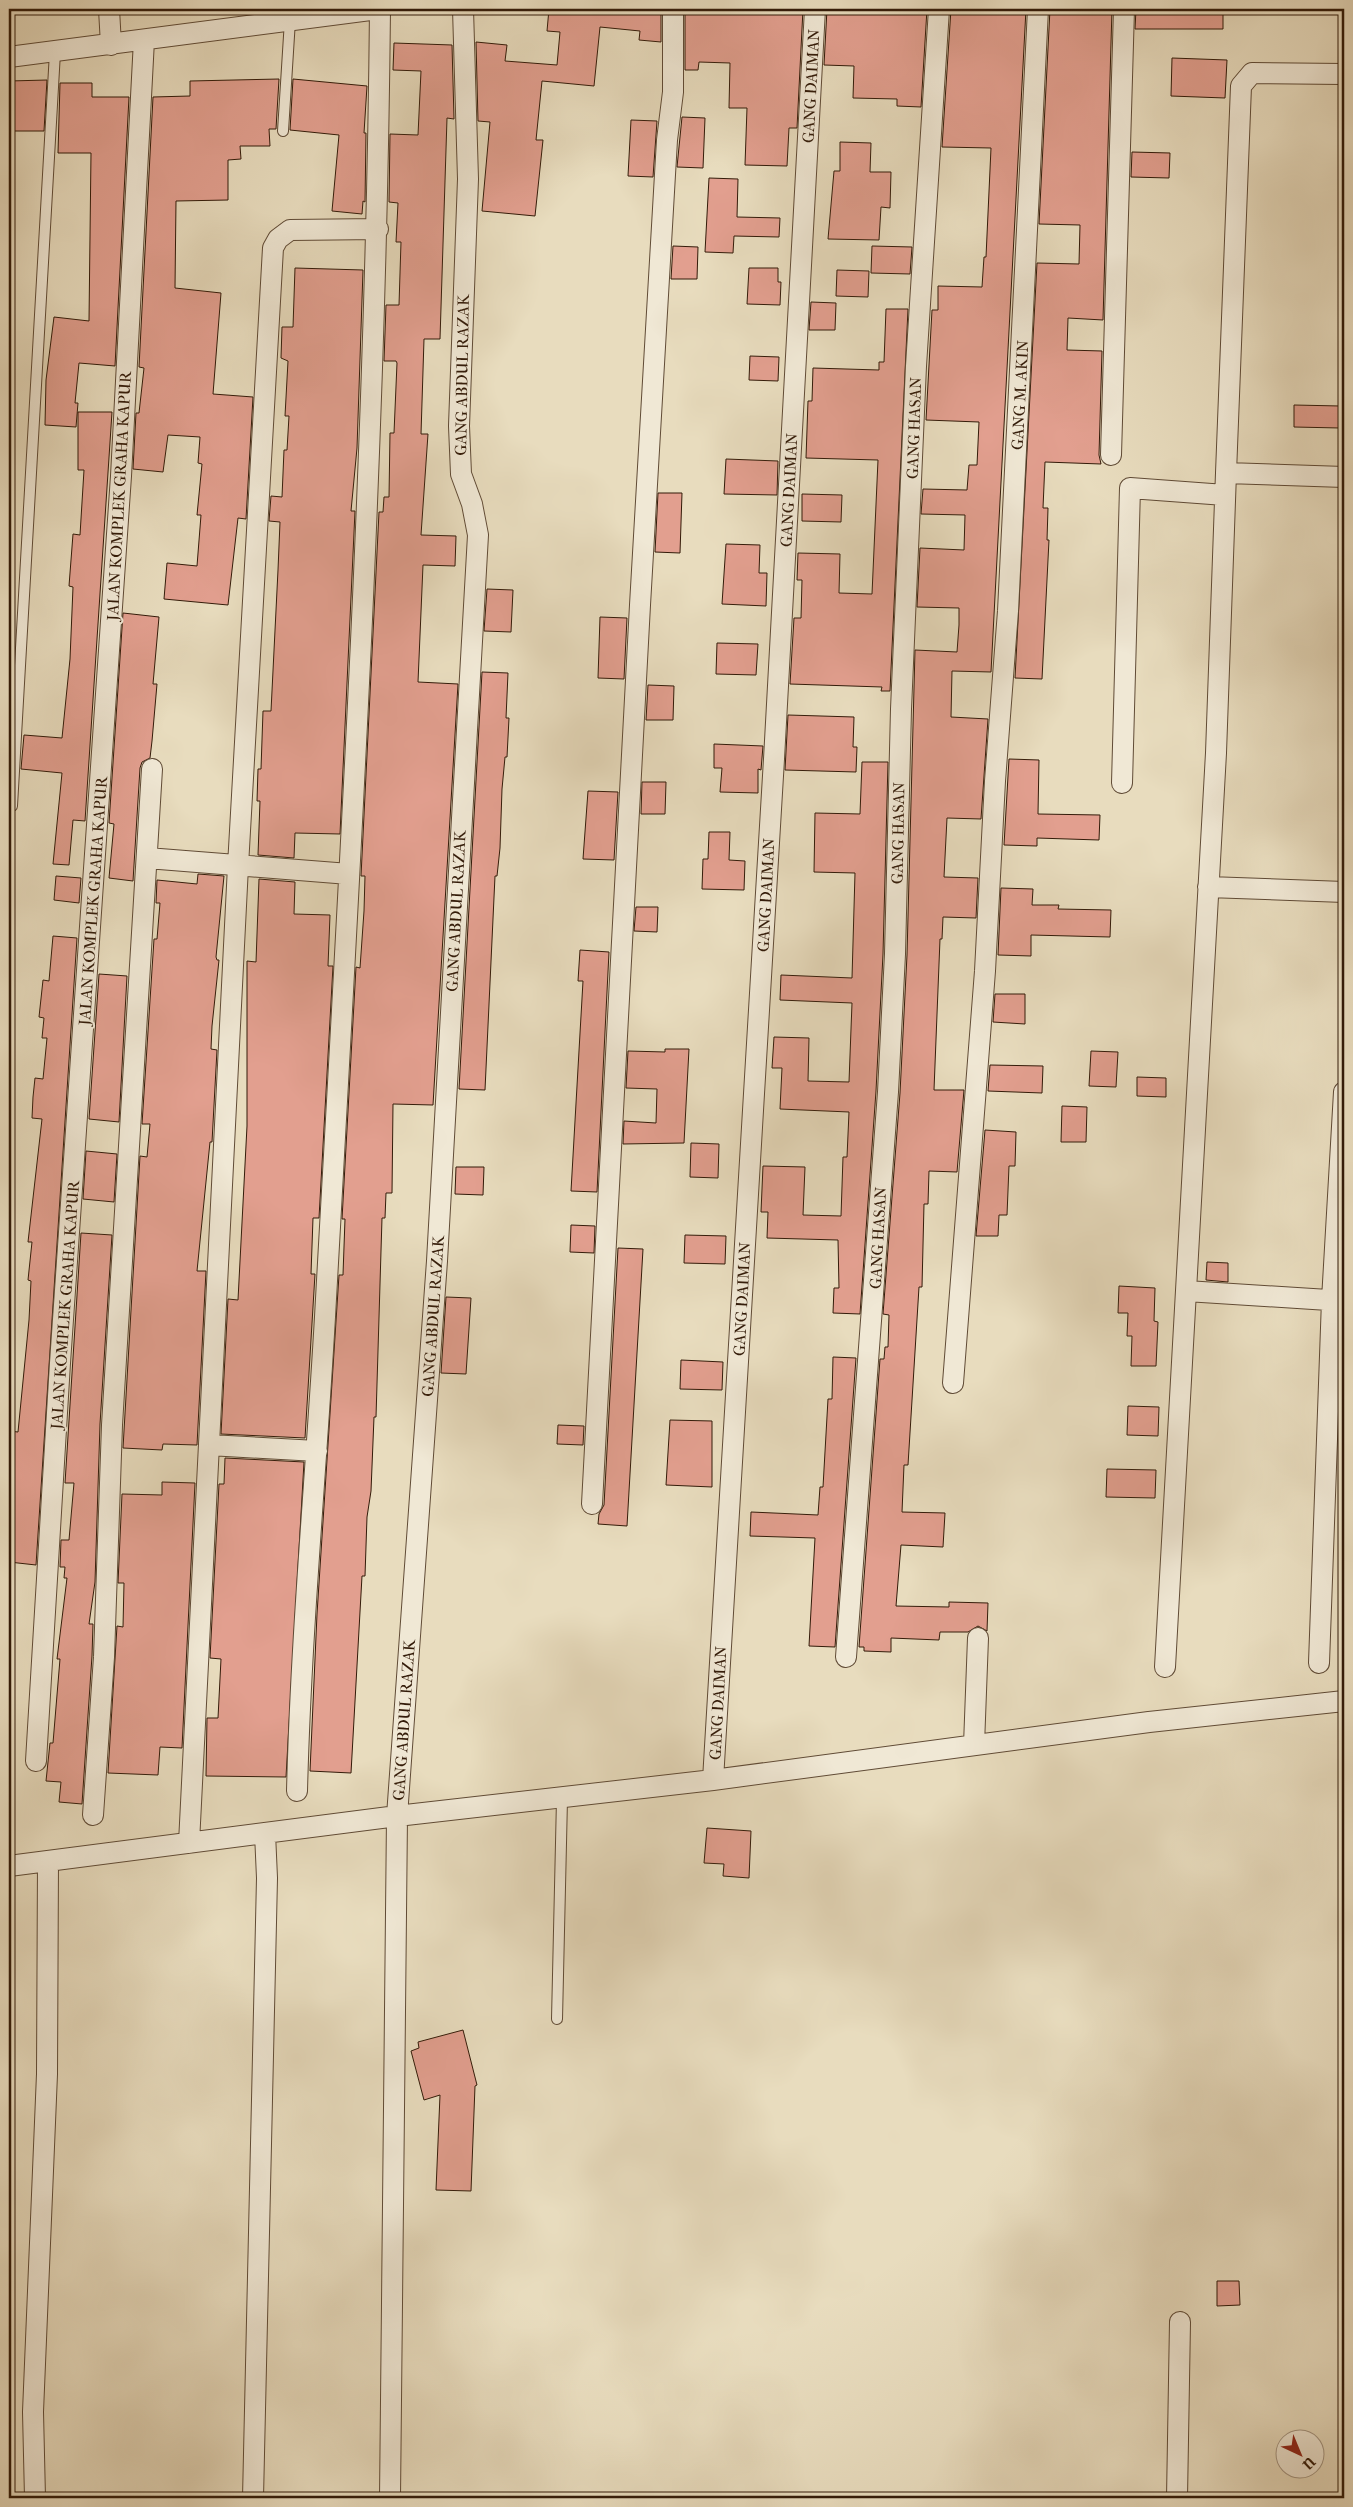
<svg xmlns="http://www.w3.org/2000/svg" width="1353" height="2507" viewBox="0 0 1353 2507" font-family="'IM FELL French Canon',serif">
<rect width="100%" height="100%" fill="#e8dcbe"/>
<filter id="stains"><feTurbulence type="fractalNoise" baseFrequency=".004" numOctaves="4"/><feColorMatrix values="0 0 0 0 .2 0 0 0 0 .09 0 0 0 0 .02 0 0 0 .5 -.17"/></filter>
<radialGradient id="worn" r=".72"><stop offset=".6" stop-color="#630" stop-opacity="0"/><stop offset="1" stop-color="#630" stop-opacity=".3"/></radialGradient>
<!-- building -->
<path fill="#e29f8f" stroke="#331b09" d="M549 9H661V42L639 40 640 31 600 27 594 86 542 81 536 140H543L535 216 482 211 490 122 478 121 476 42 507 45 505 61 557 65 560 32 547 31Z
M685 9H803L797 128H789L787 166 745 165 747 108H729L730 63 699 62 698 70H685Z
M827 9H927L921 107 897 106V99L853 98 854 66 824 65Z
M951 9H1026L991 672 952 671 951 717 988 719 981 819 947 818 944 877 978 878 976 918 943 917 942 939H940L934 1090H964L957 1172 929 1171 928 1204H924L922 1287H919L908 1465H904L902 1512 945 1513 943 1547 901 1545 896 1606 949 1607V1602L988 1603 987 1631 978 1626 968 1632H940L939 1640 891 1638V1652L864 1651V1647H859L880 1359H884L885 1347H888L889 1315 883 1314 900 1093 907 955 915 650 957 652 959 625V608L917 607 920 548 964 550 965 515 921 514 923 489 967 490 969 465H977L979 422 926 420 932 310H938V286L982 287 984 257H986L991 148 942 147Z
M1050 9H1112L1103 320 1068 318 1067 350 1102 351 1099 455 1101 464 1045 462 1043 508H1048L1047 540H1049L1042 679 1015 678 1037 263 1079 264 1080 225 1039 224Z
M1136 9H1223V29H1135Z
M394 43 452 45 454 119 447 118 440 339H424L421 434H428L421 535 456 536 455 566 423 565 418 682 458 684 433 1105 393 1104 392 1193H386L385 1218H382L376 1417H374L371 1491 367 1517 365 1576H362L351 1773 310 1771 317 1614 339 1275H343L345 1219H342L356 967 360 968 364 911 365 876H361L379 512H383L384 497H389L390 433H394L397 363 396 361H384L386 305H399L401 242H396L398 203 389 202 390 134 418 135 421 71 393 70Z
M1172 58 1227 60 1225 98 1171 96Z
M279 79 276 129H269L270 146H240L241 159 228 160V200L176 201 175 288 221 293 213 394 253 397 246 519 238 518 228 605 164 599 167 563 197 566 201 515H197L202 464 198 463 200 437 168 435 163 472 133 469 136 413H139L144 368 139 367 153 97 190 96V81Z
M293 79 367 86 364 133H366L365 202 363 201 362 214 332 211 339 135 290 130Z
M47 80 44 131H10L9 81Z
M60 83H92V97H129L115 366 79 363 75 403H78L76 427 45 425 46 380 54 317 89 321 91 153H58Z
M682 117 705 118 703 168 677 167Z
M631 120 657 121 653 177 628 176Z
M840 142 871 143 870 172H891L890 208 881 207 879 240 828 239 834 171H840Z
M1132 152 1170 153 1169 178 1131 177Z
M709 178 738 179 737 217 780 218 779 237 734 236 733 253 705 252Z
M673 246 698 247 697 279H671Z
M872 246 912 247 910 274 871 273Z
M295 268 363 270 357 448 351 511H355L340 834 295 833 294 858 258 855 260 801H257L258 769H261L263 711H271L278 570 280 522 269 521 271 496 282 497 284 450H287L289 416H285L288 361 281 358 282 327H293Z
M749 268H778V282H781L780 305 747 304Z
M837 270 869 271 868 297 836 296Z
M811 302 836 303 835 330H809Z
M886 309H908L890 691H881L882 687 790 684 794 618H801L802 580H797L798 553 840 554 839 593 872 594 878 460 806 458 808 401H812L813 368 879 370V362H884Z
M750 356 779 357 778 381 749 380Z
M1294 405 1340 406V428L1294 427Z
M78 412H112L85 821 73 820 69 865 53 864 62 773 21 769 24 735 62 738 70 659 73 587 69 586 73 534 80 535 84 470H78Z
M726 459 778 461 777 495 724 494Z
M658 493H682L680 553 655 552Z
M802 494 842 495 841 522 802 521Z
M726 544 760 545 759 573H767L766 606 722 604Z
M487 589 513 590 511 632 484 631Z
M123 613 159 617 153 684H157L152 741 150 758 142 762 140 768 133 881 109 878 114 824 109 823Z
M600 617 627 618 624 679 598 678Z
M717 643 758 644 756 675 716 674Z
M482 672 508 673 506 718H509L507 757H505L502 789 500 848 497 876H495L485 1090 459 1089Z
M648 685 674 686 673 720H646Z
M788 715 854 717 853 747H857L856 772 785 770Z
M714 744 763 746 761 770 758 769V793L720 792 722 768H714Z
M1009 759 1039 760 1038 814 1100 815 1099 840 1037 838V846L1004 845Z
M862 762H888L883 954 876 1091 860 1314 833 1313 834 1288H839L838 1240 767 1238 768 1212H761L763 1166 805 1167 803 1215 841 1216 843 1157H847L849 1112 780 1109 782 1068H772L774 1037 809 1038 808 1081 849 1082 852 1003 780 1000 781 975 852 978 855 873 814 872 815 813 860 814Z
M642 782H666L665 814H641Z
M588 791 618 792 614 860 583 859Z
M709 832H730L729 860 745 861 744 890 702 889 703 859H708Z
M198 874 224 876 216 957 217 960H219L212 1026 211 1049 217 1050 212 1142H210L197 1271H206L197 1445 163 1444 162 1450 123 1448 140 1156 147 1157 150 1124H142L154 939H157L160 903H156L157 880 197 884Z
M56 876 81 878 79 903 54 900Z
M259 879 295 882 294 914 330 915 328 966H333L319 1218H313L311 1274H315L305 1438 221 1434 228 1299 238 1300 247 1126V961L256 962Z
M1001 888 1033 889 1032 905H1059L1058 909 1111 910 1110 937 1031 935V956L998 955Z
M636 907H658L657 932 634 931Z
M53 936 77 938 36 1565 9 1562 11 1523 9 1522V1431L18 1432 29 1320 31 1281 28 1280 32 1242H28L42 1119 32 1118 33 1097 35 1078 43 1079 47 1038H42L44 1018 39 1017 43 980 49 981Z
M580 950 609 952 597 1192 571 1191 583 981H578Z
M99 974 127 976 119 1122 89 1119Z
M995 994H1025V1024L993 1022Z
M665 1049H689L684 1143 623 1144 624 1121 656 1123 657 1089 626 1088 628 1051 665 1052Z
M1091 1051 1118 1052 1116 1087 1089 1086Z
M990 1065 1043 1066 1042 1093 988 1091Z
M1137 1077 1166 1078V1097L1137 1096Z
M1062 1106 1087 1107 1086 1142H1061Z
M985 1130 1016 1132 1015 1166H1009L1007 1215H999L998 1236H976Z
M691 1143 719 1144 718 1178 690 1177Z
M86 1151 117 1154 114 1202 83 1199Z
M456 1167H484L483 1195 455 1194Z
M571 1225 595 1226 594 1253 570 1252Z
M81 1233 112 1235 100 1424 95 1582 89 1624H93L92 1656 82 1804 59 1802 61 1782 46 1781 50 1743H53L60 1659H57L67 1578H64L65 1567H60L61 1540H69L74 1483H65Z
M685 1235 726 1236 725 1264 684 1263Z
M618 1248 643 1249 627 1526 598 1524 599 1514 604 1505Z
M1207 1262 1228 1263V1282L1206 1280Z
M1119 1286 1155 1288 1154 1321 1158 1322 1156 1366H1131L1132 1336H1127L1128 1313H1118Z
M446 1297 471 1298 466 1374 441 1373Z
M833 1357 856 1358 835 1647 809 1646 815 1538 750 1536 751 1512 818 1515 820 1487H823L828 1399H832Z
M681 1360 723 1362 722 1390 680 1389Z
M1128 1406 1159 1407 1158 1436 1127 1435Z
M670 1420 712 1421V1487L666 1485Z
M558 1425 584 1426 583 1445 557 1444Z
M225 1458 304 1462 286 1777 206 1776 207 1718H218L221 1659 210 1658 219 1484H224Z
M1107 1469 1156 1470 1155 1498 1106 1497Z
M162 1482 195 1483 182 1748 160 1747 158 1775 108 1773 117 1626 123 1627 124 1583H118L122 1494 162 1495Z
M707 1828 751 1831 749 1878 723 1876 724 1864 704 1863Z
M463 2030 477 2085 475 2086 471 2191 436 2190 440 2095 424 2100 411 2051 419 2048 418 2042Z
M1217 2281H1239L1240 2305 1217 2306Z"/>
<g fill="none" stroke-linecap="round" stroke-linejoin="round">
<!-- service casing -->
<g stroke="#604b36" stroke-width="12">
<path id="service" d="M283 131 290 20
M12 806 55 52
M557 2019 562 1799"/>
</g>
<!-- minor casing -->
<g stroke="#604b36" stroke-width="22">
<path id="minor" d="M109 9 111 45
M9 57 378 9
M1111 455 1124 9
M1226 473 1241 86 1252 73 1344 74
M1122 783 1130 488 1225 495
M147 858 349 874
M1208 887 1344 892
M1186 1291 1344 1301
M953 1383 985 971 995 781 1008 611 1038 9
M209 1445 317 1451
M592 1504 640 605 667 140 673 92V9
M846 1657 888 1092 895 954 901 709 916 366 939 9
M1319 1663 1332 1300 1344 1092
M1165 1667 1216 753 1226 473 1344 477
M974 1745 978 1638
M36 1761 60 1363 121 476 144 40
M713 1780 774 759 815 9
M297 1791C301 1633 316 1475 325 1317 349 881 376 445 380 9
M93 1815 104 1657 112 1425 152 769
M189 1843 238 866 273 248 278 239 290 230 378 229
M9 1866 397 1816 713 1780 1149 1722 1344 1701
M35 2498 33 2412 47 2074 48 1861
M253 2498 267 1878 265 1833
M390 2498 397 1816 437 1261 478 535 472 504 461 474 459 426 468 179 463 9
M1177 2498 1180 2322"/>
</g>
<!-- service -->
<use href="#service" stroke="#f0e8d5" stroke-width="10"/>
<!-- minor -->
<use href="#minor" stroke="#f0e8d5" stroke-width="20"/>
</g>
<g text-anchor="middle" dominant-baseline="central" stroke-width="4" stroke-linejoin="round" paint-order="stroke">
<!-- street labels -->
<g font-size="16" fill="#331b09" stroke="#f0e8d5">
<text transform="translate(811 86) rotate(-87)">GANG DAIMAN</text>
<text transform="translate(462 375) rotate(-89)">GANG ABDUL RAZAK</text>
<text transform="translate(1020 395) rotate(-87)">GANG M. AKIN</text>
<text transform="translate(914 428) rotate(-88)">GANG HASAN</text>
<text transform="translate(789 490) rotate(-87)">GANG DAIMAN</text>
<text transform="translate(119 496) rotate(-87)">JALAN KOMPLEK GRAHA KAPUR</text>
<text transform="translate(898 833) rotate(-89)">GANG HASAN</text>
<text transform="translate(766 895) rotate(-87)">GANG DAIMAN</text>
<text transform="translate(93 901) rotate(-86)">JALAN KOMPLEK GRAHA KAPUR</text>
<text transform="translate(456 911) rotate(-87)">GANG ABDUL RAZAK</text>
<text transform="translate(878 1238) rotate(-87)">GANG HASAN</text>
<text transform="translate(742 1299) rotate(-87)">GANG DAIMAN</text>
<text transform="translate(65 1305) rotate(-86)">JALAN KOMPLEK GRAHA KAPUR</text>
<text transform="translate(433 1316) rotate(-86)">GANG ABDUL RAZAK</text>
<text transform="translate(718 1703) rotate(-87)">GANG DAIMAN</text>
<text transform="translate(404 1720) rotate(-86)">GANG ABDUL RAZAK</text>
</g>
</g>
<!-- margin -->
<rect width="1353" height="2507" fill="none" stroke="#e8dcbe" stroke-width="30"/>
<rect x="10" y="10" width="1333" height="2487" fill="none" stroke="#331b09" stroke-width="2.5"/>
<rect x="15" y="15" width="1323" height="2477" fill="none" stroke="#331b09"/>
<!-- north arrow -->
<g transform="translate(1300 2454) rotate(136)"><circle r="24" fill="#f0e8d5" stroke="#a49683"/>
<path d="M0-4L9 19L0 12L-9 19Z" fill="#8f2418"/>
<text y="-8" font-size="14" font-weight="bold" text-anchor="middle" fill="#331b09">U</text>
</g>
<rect width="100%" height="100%" filter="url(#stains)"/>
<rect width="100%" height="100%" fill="url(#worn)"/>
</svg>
